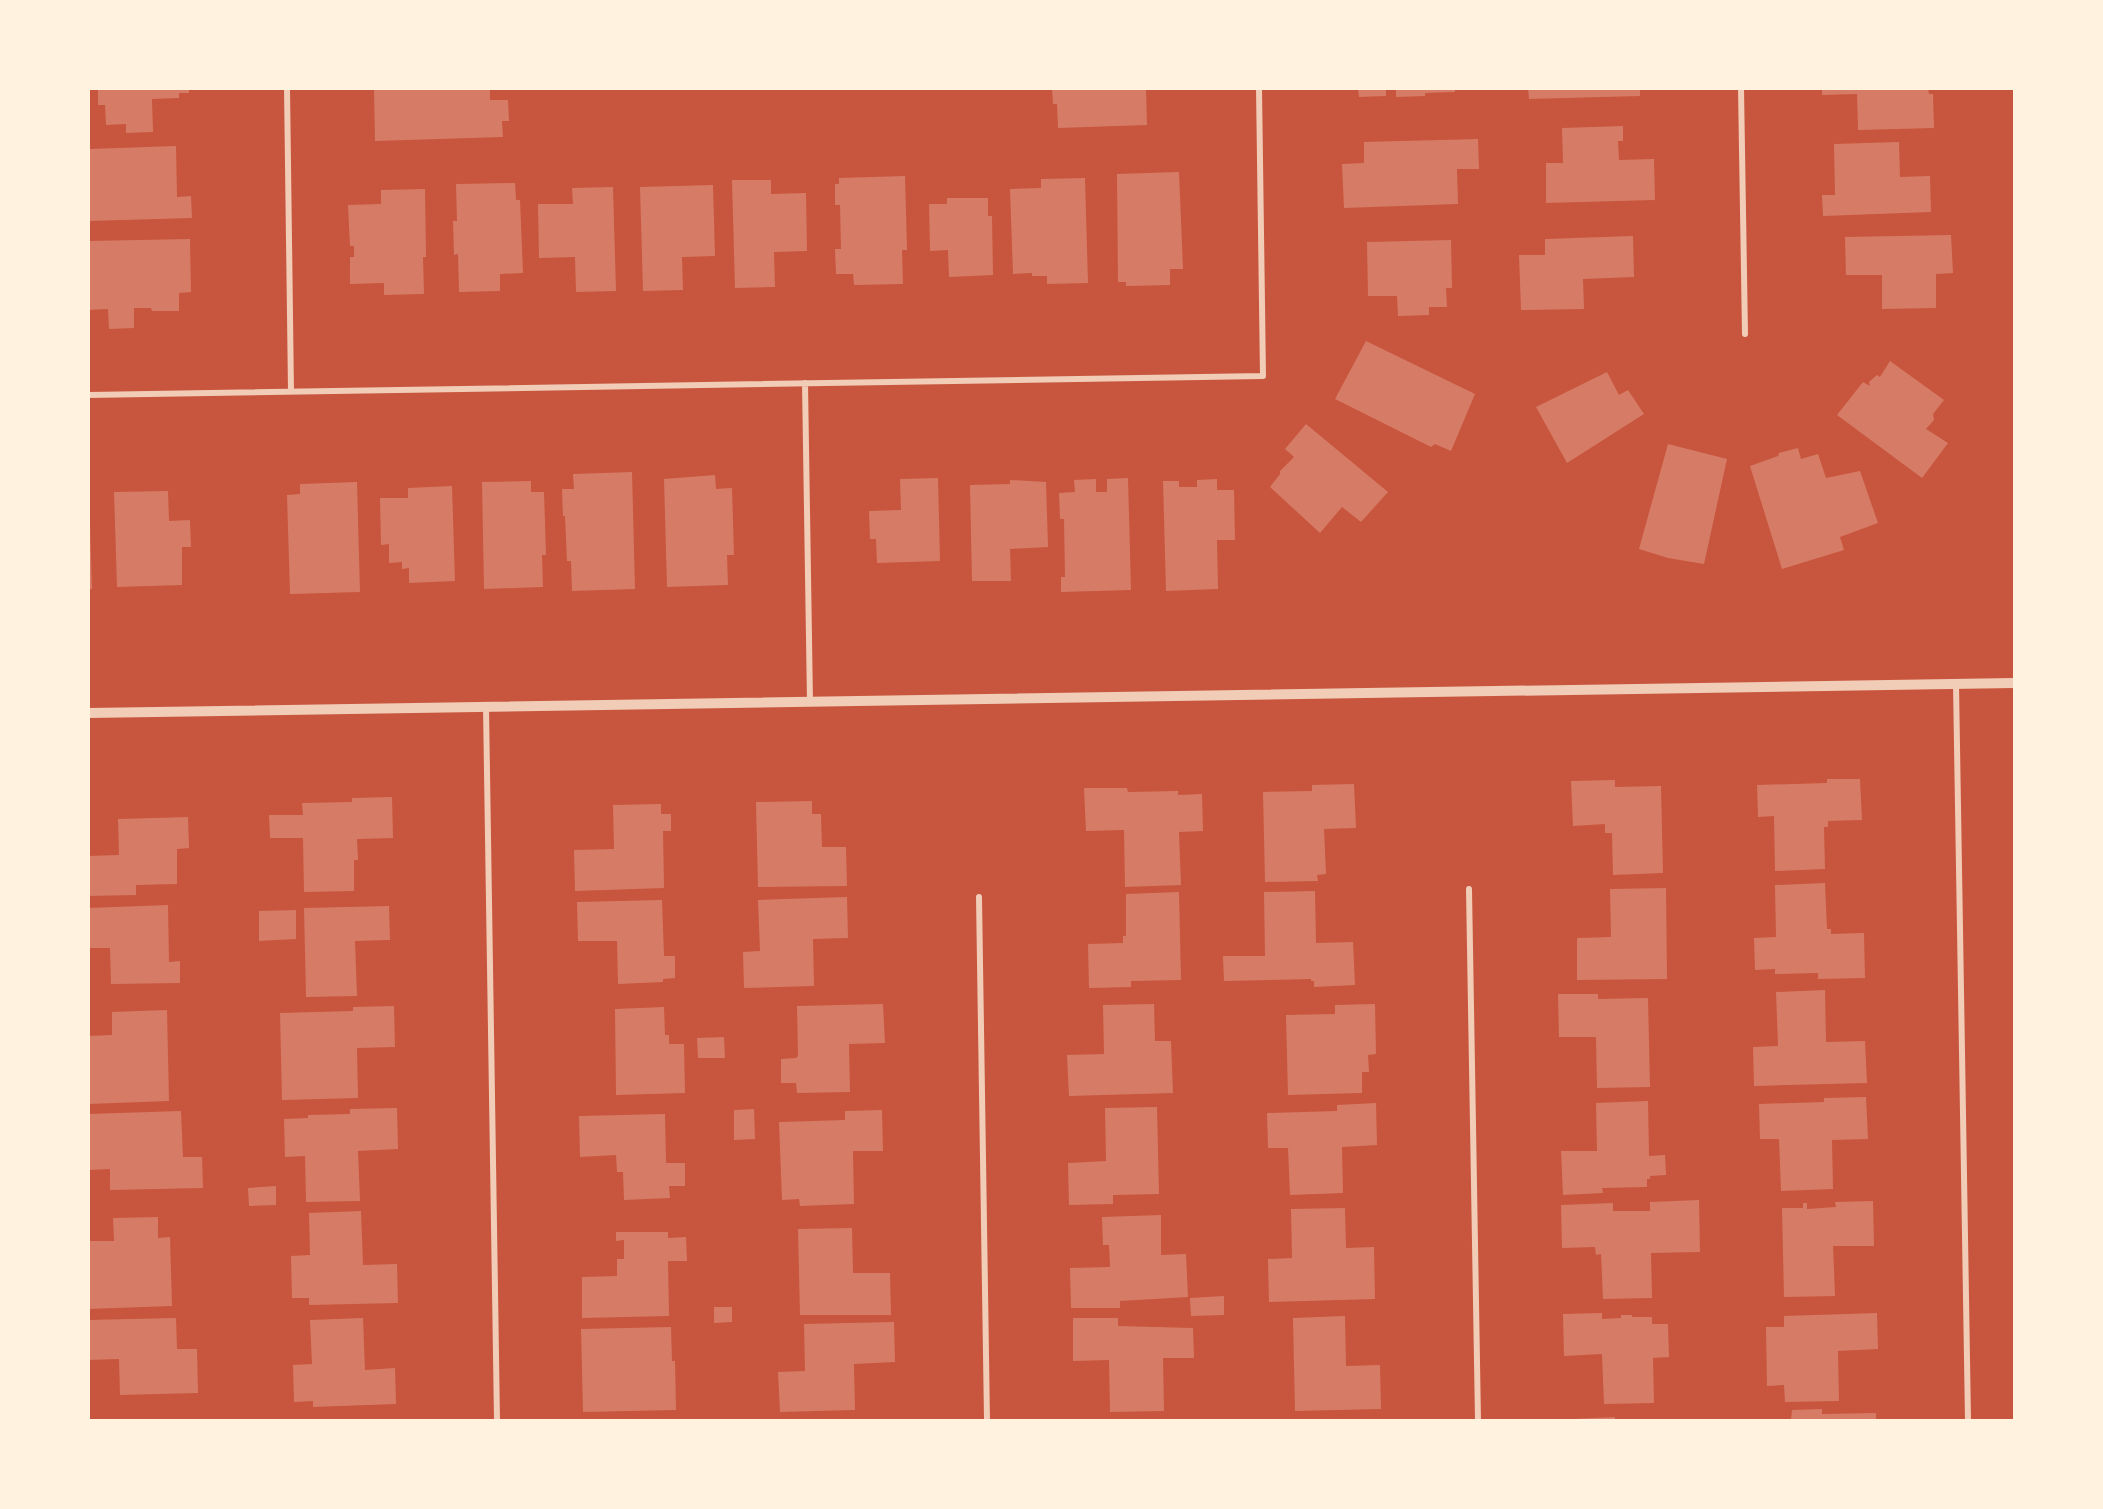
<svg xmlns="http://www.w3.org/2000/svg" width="2103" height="1509" viewBox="0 0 2103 1509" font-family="Karla,sans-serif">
<rect width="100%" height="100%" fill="#c8553d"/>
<!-- building -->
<path fill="#d67c66" d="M98 88H189V93H179V98L152 99 153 132 126 133V124L106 125 105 105H98Z
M374 88H490V100H508L509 121H502L503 137 375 141Z
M1052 88H1146L1147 125 1058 128 1057 104H1053Z
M1358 88H1386V96L1359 97Z
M1396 88H1455V92L1425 93V96L1396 97Z
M1528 88H1640V96L1529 99Z
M1822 88H1928L1929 94H1933L1934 128 1858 130 1857 94 1822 95Z
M1623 126V141H1618L1619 160 1654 159 1655 200 1546 203V163H1563L1562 128Z
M1478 139 1479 169H1457L1458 204 1344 208 1342 164 1364 163V142Z
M1899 142 1900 177 1930 176 1931 212 1823 216 1822 195H1835L1834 144Z
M176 146 177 197 191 196 192 218 88 221 89 149Z
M1179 172 1183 269H1170V285L1126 286V282H1118L1117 174Z
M905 176 907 250H902L903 284 854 285 853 274H836L835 249H841L840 205H835V184H839V178Z
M1085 178 1088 283 1047 284V276H1032V273L1013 274 1010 189 1041 188V179Z
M732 180H771V194L806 193 807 251 774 252 775 287 735 288Z
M515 183 516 200H520L523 273 500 274V291L459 292 458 254 454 255 453 221H457L456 184Z
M713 185 715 256 682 257 683 290 643 291 640 187Z
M613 187 616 291 576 292 575 257 539 258 538 204H573L572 188Z
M425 189 426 257H423L424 294 384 295V283L350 284V257H354V246H350L348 205 381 204V190Z
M947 198H988V216H992L993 275 949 277 948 250 930 251 929 204H947Z
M1951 235 1953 273 1936 274V308L1882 309V275H1846L1845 237Z
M1633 236 1634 277 1583 279 1584 309 1521 310 1519 255H1545V239Z
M190 239 191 292 179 293V311H152L151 308H134V328L109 329 108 309 88 310V241Z
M1451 240 1452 288H1446L1447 307H1429V315L1398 316 1397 296H1368L1367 242Z
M1366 341 1475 394 1451 451 1435 444 1431 447 1335 399Z
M1890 361 1944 400 1933 414 1934 420 1926 429 1948 443 1922 478 1837 415 1863 382 1870 386 1869 382 1877 375 1880 377Z
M1607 372 1619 395 1628 390 1644 414 1567 463 1536 407Z
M1306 424 1388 492 1361 522 1342 507 1320 533 1270 487 1280 474V471L1294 457 1285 449Z
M1668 444 1727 459 1704 564 1668 558 1639 549Z
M1798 448 1801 459 1818 454 1826 478 1860 471 1878 523 1840 537 1844 550 1782 569 1750 466 1778 456 1779 453Z
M632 472 635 589 572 591 571 561H567L565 516H563L562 489H574L573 474Z
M715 475 716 489 732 488 734 555H727L728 585 667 587 664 479Z
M938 478 940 561 877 563 876 539H870L869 511 901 510 900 479Z
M1128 478 1131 590 1061 592V577H1065L1064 519H1060L1059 493 1075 492 1074 480 1096 479V492H1107V479Z
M1217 479V490H1234L1235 540H1217L1218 589 1166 591 1163 481H1179V487H1197V480Z
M1010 480 1046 482 1048 547 1010 549 1011 581H972L970 485 1010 484Z
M531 481V492H544L546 555H542L543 587 484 589 482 482Z
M357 482 360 592 290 594 287 495 300 494V484Z
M452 486 455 581 409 583V568L402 569V562L389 563V544L381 545 380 498H408V488Z
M168 491 169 521 190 520 191 547H182V585L117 587 114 492Z
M88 524H90L92 589H88Z
M1827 779H1860L1862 820 1828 821V827H1824L1825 869 1775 871 1774 816 1758 817 1757 785 1827 783Z
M1615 780V787L1661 786 1663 873 1613 875 1612 833H1605V824L1573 826 1571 781Z
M1354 784 1356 828 1324 829 1326 874 1317 875 1318 881 1265 882 1263 792 1312 791V785Z
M1084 788H1127L1128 792 1178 791V795L1202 794 1203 831 1179 832 1181 885 1125 887 1124 830 1086 831Z
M392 797 393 838 357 839 358 860H354V891L304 892 303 838H270L269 815H303L302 803 352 802V798Z
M812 801V814H821L822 847H846L847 886 758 887 756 802Z
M661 804V814H671V831H663L664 888 575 891 574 850 614 849 613 805Z
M188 817 189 848 177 849V884L136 885V895L88 896V856L119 855 118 819Z
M1825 883 1827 929H1831V934L1864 933 1865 978 1818 979V973L1775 974V969L1755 970 1754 938 1776 937 1775 885Z
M1666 888 1667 979 1577 980V938L1611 937 1610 889Z
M1315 891 1316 943 1353 942 1355 985 1314 987V981H1311V979L1224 981 1223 956H1265L1264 892Z
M1179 892 1181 980 1131 981V987L1089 988 1088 944 1123 943V936H1126V894Z
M847 897 848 938 813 939 814 986 744 988 743 952 760 951 758 900Z
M662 900 664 956H675V978L663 979V982L618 984 617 941H578L577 902Z
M168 905 169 962 180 961V983L111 984 110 948H88V908Z
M389 906 390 940 355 941 357 996 306 997 304 908Z
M296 910V939L259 941V911Z
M1825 990 1826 1042 1865 1041 1867 1083 1754 1086 1753 1047 1778 1046 1776 992Z
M1558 994H1598V999L1648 998 1650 1087 1597 1088 1596 1037H1559Z
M883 1004 885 1043 849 1044 850 1092 797 1093 796 1083H781V1059L796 1058 798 1056 797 1006Z
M1154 1004 1155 1041H1171L1173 1093 1069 1096 1067 1055 1104 1054 1103 1005Z
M1375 1004 1376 1054 1368 1055 1369 1072H1362V1093L1288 1095 1286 1015 1335 1014V1005Z
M394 1006 395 1047 357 1048 358 1098 282 1100 280 1013 353 1011V1007Z
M664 1007 665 1035H669V1044H684L685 1093 616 1095 615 1009Z
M167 1010 169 1101 88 1104V1036L112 1035V1012Z
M724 1037 725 1058H698L697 1038Z
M1866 1097 1868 1139 1832 1140 1833 1189 1781 1191 1779 1139H1760L1759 1104 1824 1102V1098Z
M1648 1101 1649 1156 1665 1155 1666 1175 1650 1176V1179H1647V1187L1602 1188 1603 1193 1563 1195 1561 1151H1597L1596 1103Z
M1376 1103 1377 1145 1342 1147 1343 1193 1290 1195 1288 1148H1268L1267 1113 1337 1111V1105Z
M1157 1107 1159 1194 1113 1195V1204L1069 1205 1068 1163 1106 1161 1105 1108Z
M397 1108 398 1149 358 1151 360 1201 306 1202 305 1156 285 1157 284 1119 308 1118V1115L350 1114V1109Z
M754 1109 755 1139 734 1140V1110Z
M882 1110 883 1151H853L854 1204 800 1206 799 1199 782 1200 779 1122 845 1120V1111Z
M181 1111 183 1157H202L203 1188 110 1190V1169L88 1170V1114Z
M665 1114 666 1163H685V1186H669L670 1198 624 1200 623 1172H617L616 1155 580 1157 579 1116Z
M276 1186V1205L249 1206 248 1188Z
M1699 1200 1700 1252 1651 1253 1652 1298 1603 1299 1601 1254 1596 1255 1595 1247 1562 1248 1561 1205 1613 1203V1211H1650V1202Z
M1873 1201 1874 1246H1833L1835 1296 1784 1297 1782 1208H1803V1203H1807V1209L1836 1207 1835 1202Z
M1345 1208 1346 1248 1374 1247 1375 1299 1269 1302 1268 1259 1292 1258 1291 1209Z
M361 1211 363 1265 397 1264 398 1303 309 1305V1298H292L291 1256 310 1255 309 1213Z
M1161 1215V1255L1186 1254 1188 1297 1120 1301V1308H1071L1070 1268 1110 1267 1109 1245H1103L1102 1217Z
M158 1217V1238L170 1237 172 1306 88 1309V1241H114L113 1218Z
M852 1228 853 1273H890L891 1315H800L798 1229Z
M616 1232H668V1238L686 1237 687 1261H668L669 1316 582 1318V1277L617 1276V1259H624V1240L616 1241Z
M1224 1296V1315L1191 1316 1190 1298Z
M714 1307H732V1322L714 1323Z
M1602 1313V1319L1621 1318V1315H1632V1317H1652V1324H1668L1669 1357 1653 1358 1654 1403 1604 1404 1602 1354 1564 1356 1563 1314Z
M1877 1313 1878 1349 1838 1351 1839 1401 1785 1402 1784 1385 1767 1386 1766 1327H1784V1316Z
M1345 1316 1346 1366 1380 1365 1381 1409 1295 1411 1293 1318Z
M176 1318 177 1349H197L198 1393 120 1395 119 1359 88 1360V1320Z
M363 1318 365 1370 395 1368 396 1404 313 1407V1401L294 1402 293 1365 312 1364 310 1320Z
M1073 1318H1118V1326L1193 1328 1194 1358H1163L1164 1411 1110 1412 1109 1360 1073 1361Z
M894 1322 895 1362 854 1364 855 1410 780 1412 778 1372 805 1371 804 1324Z
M671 1327 672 1361H675L676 1410 583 1412 581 1329Z
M1822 1409V1414L1876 1413V1420H1791L1792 1410Z
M1615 1417V1420H1572V1419Z"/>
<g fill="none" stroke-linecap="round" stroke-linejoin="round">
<!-- minor -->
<path stroke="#f1ccb7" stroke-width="6" d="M287 88 291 391
M1741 88 1745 334
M805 383 810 702
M88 395 1263 376 1259 88
M1956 684 1968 1420
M486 707 497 1420
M1469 889 1478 1420
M979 897 987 1420"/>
<!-- tertiary -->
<path stroke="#f1ccb7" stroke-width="10" d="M88 713 2014 683"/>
</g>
<!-- border -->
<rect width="2103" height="1509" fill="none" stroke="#fff3e0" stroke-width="180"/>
</svg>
